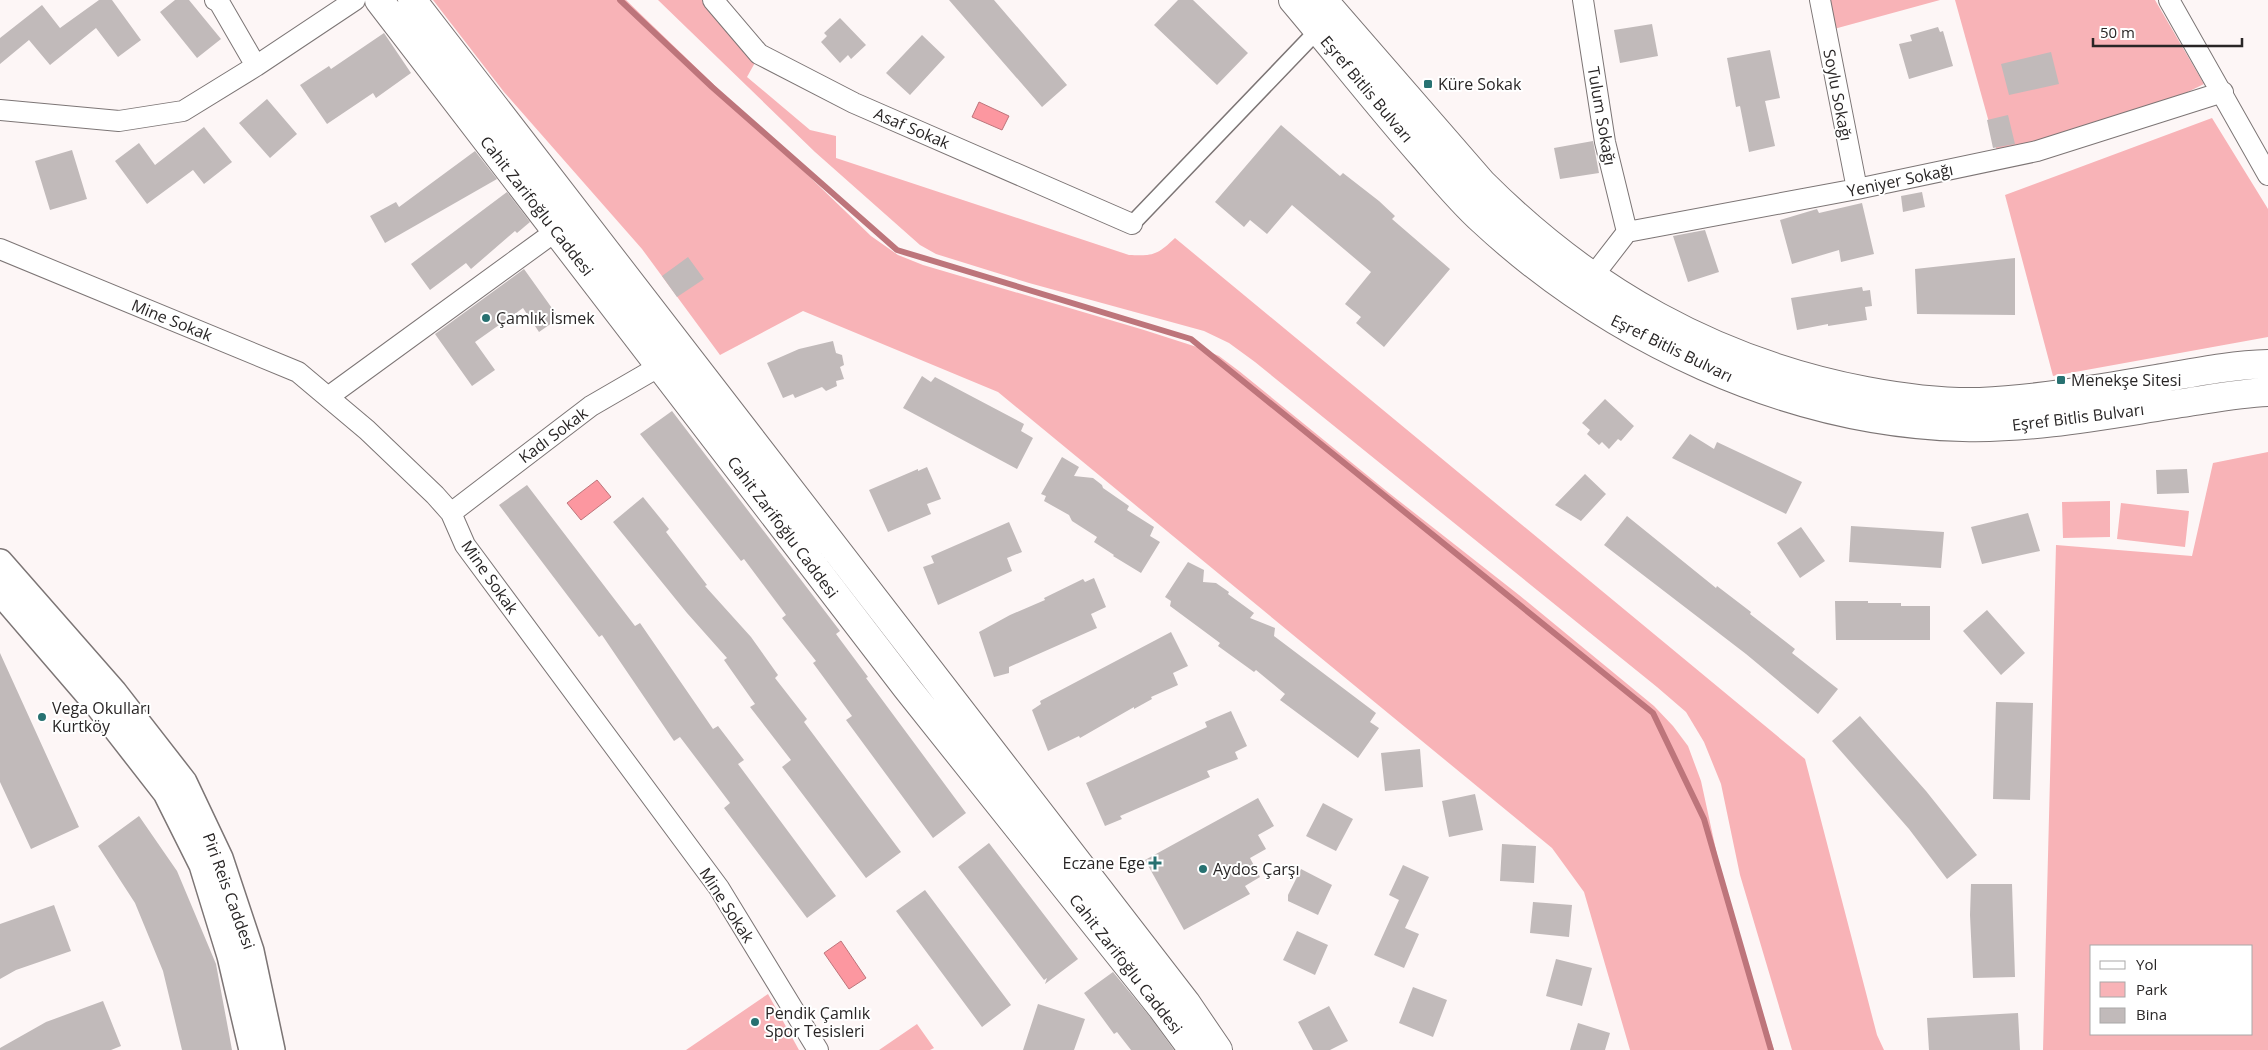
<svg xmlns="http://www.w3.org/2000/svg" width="2268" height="1050" viewBox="0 0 2268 1050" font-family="'Open Sans',sans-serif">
<rect width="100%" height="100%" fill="#fdf6f6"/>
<!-- green -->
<path fill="#f8b3b7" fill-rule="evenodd" d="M433 0H626L871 236 898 255 923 265 1144 330 1200 348 1219 356 1239 371 1389 493 1519 595 1654 706 1673 726 1688 746 1701 781 1724 887 1774 1050H1630L1584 892 1552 848 998 392 803 311 720 355 642 249 504 92Z
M658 0H702L757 59 747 77 810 130 836 136V158L1129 255C1154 256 1157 255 1175 238L1805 759 1877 1035 1884 1050H1792L1740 875 1721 784 1704 742 1686 712 1657 687 1255 362 1229 343 1204 331 1029 283 936 254 920 245 815 152Z
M1830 0H1940L1834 29Z
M1955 0H2155L2204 84 2137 117 2000 162Z
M2212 118 2268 209V337L2053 376 2005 195Z
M2268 452V1050H2043L2056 545 2192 556 2213 463ZM2092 946H2252V1034H2092Z
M2110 501V537L2063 538 2062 502Z
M2121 503 2189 511 2185 547 2117 539Z
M768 994 799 1050H686Z
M917 1024 934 1048 930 1050H879Z"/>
<!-- water -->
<path fill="#fc97a0" stroke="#bd757b" d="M979 102 1009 116 1002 130 972 117Z
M597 480 611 497 581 520 567 503Z
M841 941 866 978 849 989 824 953Z"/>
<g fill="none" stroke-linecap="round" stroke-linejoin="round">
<!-- stream -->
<path stroke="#bd757b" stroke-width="6" d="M620 0 712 87 897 250 1191 339 1653 713 1704 819 1771 1050"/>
</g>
<!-- building -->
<path fill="#c1baba" d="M99 0H112L141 40 118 57 96 28 50 65 29 40 0 64V38L42 5 60 28Z
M175 0H189L221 39 197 58 160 12Z
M949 0H994L1067 85 1042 107Z
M1178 0H1193L1248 53 1217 85 1154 25Z
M840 18 866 45 851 59 848 55 840 63 821 42 827 36 824 33Z
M1652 24 1658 56 1620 63 1614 30Z
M1938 27 1940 32 1943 31 1953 66 1909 79 1899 44 1912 41 1910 35Z
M384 33 411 73 376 98 373 93 327 124 300 85 329 66 331 69Z
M922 35 945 57 910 95 886 73Z
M1770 50 1780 98 1765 101 1775 146 1749 152 1740 106 1736 107 1727 58Z
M2051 52 2059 84 2009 95 2001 64Z
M267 99 297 134 270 158 239 123Z
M2008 115 2015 144 1993 148 1987 120Z
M1281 125 1340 176 1343 173 1379 201 1395 216 1392 219 1450 269 1384 347 1356 323 1361 317 1345 304 1371 272 1292 205 1267 234 1250 220 1244 227 1215 202Z
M204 127 232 162 204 184 193 170 147 204 115 161 139 143 155 165Z
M1593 141 1599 173 1560 179 1554 148Z
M72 150 87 199 50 210 35 161Z
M475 151 497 179 385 243 370 216 396 202 399 207Z
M507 192 530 222 517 233 515 231 471 269 466 263 430 290 411 264Z
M1922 192 1925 207 1903 212 1901 196Z
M1862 203 1874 254 1841 262 1839 250 1792 264 1780 220 1817 209 1819 213Z
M1705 230 1719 272 1688 282 1673 236Z
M688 257 704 279 677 297 662 276Z
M2015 258V315L1917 314 1915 269Z
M524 269 559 318 539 332 523 308 475 342 495 370 472 386 435 334Z
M1862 287 1863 291 1870 290 1872 306 1865 307 1867 320 1828 326V324L1797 330 1791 298Z
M833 341 836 353 842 355 844 365 840 367 844 379 836 381 837 386 826 391 822 387 795 398 793 394 783 398 767 363 799 349Z
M922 376 931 382 935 377 1024 424 1021 431 1033 438 1017 469 903 408Z
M1605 399 1634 426 1621 441 1618 439 1609 449 1602 442 1599 445 1587 434 1590 430 1582 423Z
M672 411 840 631 836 634 868 677 866 678 966 813 933 838 846 720 852 716 813 663 816 661 782 618 786 615 744 559 741 561 640 434Z
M1690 434 1714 449 1717 442 1802 482 1786 514 1672 458Z
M1062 457 1079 467 1074 476 1093 478 1102 485 1103 488 1129 506 1127 510 1154 527 1150 536 1160 542 1141 573 1113 556 1114 555 1094 542 1097 537 1072 521 1069 515 1044 501 1046 496 1041 494Z
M927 467 941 499 927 504 931 514 888 532 869 490 918 469V471Z
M2187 469 2189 493 2157 494 2156 470Z
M1585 474 1606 494 1581 521 1555 505Z
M527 485 635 626 640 623 713 729 718 726 744 760 738 764 836 896 807 918 724 808 730 803 680 737 674 741 602 635 599 637 499 505Z
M643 497 669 529 666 532 707 585 705 586 751 637 778 675 775 678 807 719 804 722 901 852 866 878 782 767 791 760 750 707 755 704 724 660 727 658 687 613 613 522Z
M2028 513 2040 551 1982 564 1971 527Z
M1627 516 1716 588 1717 586 1751 612 1750 614 1795 649 1792 653 1838 689 1818 714 1746 654 1604 545Z
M1009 522 1022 552 1007 558 1012 571 938 605 923 567 934 563 931 556Z
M1851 526 1944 532 1941 568 1849 562Z
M1801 527 1825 561 1800 578 1777 543Z
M1188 562 1204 570 1203 582 1216 583 1229 592 1228 594 1254 613 1250 618 1275 628 1274 636 1376 713 1370 722 1379 728 1358 758 1280 700 1285 694 1256 670 1254 672 1218 646 1220 643 1170 606 1171 601 1165 597Z
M1094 578 1106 607 1091 614 1097 628 1009 667V673L994 677 979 632 1010 615 1045 600 1044 598 1083 579 1085 582Z
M1835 601H1868V603H1901V606H1930V640H1836Z
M1987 610 2025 653 2001 675 1963 631Z
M1171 632 1188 666 1173 673 1178 685 1151 697 1152 699 1134 709V707L1080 738 1079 736 1048 751 1032 710 1041 704 1040 701Z
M0 653 79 827 31 849 0 782Z
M1996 702 2033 703 2030 800 1993 799Z
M1231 711 1247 746 1235 752 1238 759 1207 771 1210 777 1120 816 1122 819 1105 826 1086 783 1207 727 1205 722Z
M1860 716 1926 791 1977 855 1947 879 1909 829 1832 741Z
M1420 749 1423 787 1385 791 1381 753Z
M1475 794 1483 830 1449 837 1442 801Z
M1258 798 1274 826 1258 835 1266 849 1250 858 1260 877 1245 886 1250 894 1184 930 1145 860Z
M1323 803 1353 819 1336 851 1306 836Z
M139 816 177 871 216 964 232 1050H182L163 971 135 903 98 846Z
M989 843 1078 959 1045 984 1047 978 1044 980 958 867Z
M1502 844 1536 846 1534 883 1500 881Z
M1403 865 1429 877 1405 928 1419 934 1404 968 1374 955 1399 900 1389 895Z
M1301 869 1332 885 1318 915 1288 901V895Z
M1971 884H2012L2015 977 1973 978 1970 915Z
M925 890 1011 1005 982 1027 896 911Z
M1533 902 1572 905 1569 937 1530 933Z
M54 905 71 951 16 970 0 979V924Z
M1297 931 1328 945 1315 975 1283 960Z
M1556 959 1592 968 1582 1006 1546 996Z
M1113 972 1150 1017 1174 1050H1131L1117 1032 1114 1034 1084 993Z
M1413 987 1447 1000 1433 1037 1399 1023Z
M103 1001 121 1046 111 1050H0V1048L46 1022Z
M1038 1004 1085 1019 1074 1050H1023Z
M1329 1006 1348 1041 1330 1050H1313L1298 1022Z
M2018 1013 2020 1050H1929L1927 1018Z
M1578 1023 1610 1033 1605 1050H1570Z"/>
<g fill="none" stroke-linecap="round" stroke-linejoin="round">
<!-- pedestrian casing -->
<g stroke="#7c7575" stroke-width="18">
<path id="pedestrian" d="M1132 224 1318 30"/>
</g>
<!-- minor casing -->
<g stroke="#7c7575" stroke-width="22">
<path id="minor" d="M215 0 219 2 256 66
M713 0 759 54 854 103 1132 224
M1583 0 1605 142 1627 232
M1820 0 1857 189
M2169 0 2268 175
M0 110 119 121 183 111 256 66 355 0
M0 249 298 372 367 430 435 495 451 513 465 545 719 888 818 1050
M1586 285 1627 232 1857 189 2037 151 2223 92
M328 397 556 231
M451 513 591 406 660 366"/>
</g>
<!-- tertiary casing -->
<g stroke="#7c7575" stroke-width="28">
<path id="tertiary" d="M0 562 114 692 184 782 220 858 251 951 272 1050
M0 592 99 707 166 793 202 865 230 956 252 1050"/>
</g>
<!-- secondary casing -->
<g stroke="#7c7575" stroke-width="30">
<path id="secondary" d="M379 0 907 688 1162 1008 1193 1050
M412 0 1186 1003 1218 1050"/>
</g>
<!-- primary casing -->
<g stroke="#7c7575" stroke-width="30">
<path id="primary" d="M1293 0C1337 52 1379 106 1424 157 1443 179 1461 201 1482 220 1609 338 1787 423 1963 427 2039 429 2114 413 2189 402 2215 398 2242 393 2268 392
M1323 0 1482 183C1590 291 1715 362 1866 391 1903 398 1942 403 1980 402 2041 399 2103 388 2162 378 2197 372 2232 365 2268 364"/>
</g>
<!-- pedestrian -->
<use href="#pedestrian" stroke="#fff" stroke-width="15"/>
<!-- minor -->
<use href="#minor" stroke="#fff" stroke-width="20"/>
<!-- tertiary -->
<use href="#tertiary" stroke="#fff" stroke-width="25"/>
<!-- secondary -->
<use href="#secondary" stroke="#fff" stroke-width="28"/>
<!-- primary -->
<use href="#primary" stroke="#fff" stroke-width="28"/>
</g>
<!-- markers -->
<g fill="#277171" stroke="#fff" stroke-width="2">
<rect x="1423" y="79" width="10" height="10" rx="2.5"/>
<circle cx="486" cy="318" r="5"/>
<rect x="2056" y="375" width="10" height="10" rx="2.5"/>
<circle cx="42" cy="717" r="5"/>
<path d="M1152.5 855.5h5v5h5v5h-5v5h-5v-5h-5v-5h5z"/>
<circle cx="1203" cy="869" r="5"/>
<circle cx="755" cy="1022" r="5"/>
</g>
<g text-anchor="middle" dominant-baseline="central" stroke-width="4" stroke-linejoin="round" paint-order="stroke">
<!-- poi labels -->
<g font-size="16" fill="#292626" stroke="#fff" text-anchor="start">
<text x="1438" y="84">Küre Sokak</text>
<text x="496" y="318">Çamlık İsmek</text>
<text x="2071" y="380">Menekşe Sitesi</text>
<text x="52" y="708">Vega Okulları<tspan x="52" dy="18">Kurtköy</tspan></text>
<text x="1145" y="863" text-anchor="end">Eczane Ege</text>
<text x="1213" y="869">Aydos Çarşı</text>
<text x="765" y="1013">Pendik Çamlık<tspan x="765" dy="18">Spor Tesisleri</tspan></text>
</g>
<!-- street labels -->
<g font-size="16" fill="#292626" stroke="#fff">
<text transform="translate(1367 89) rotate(50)">Eşref Bitlis Bulvarı</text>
<text transform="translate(1838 95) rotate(79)">Soylu Sokağı</text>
<text transform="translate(1602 116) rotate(80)">Tulum Sokağı</text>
<text transform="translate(912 128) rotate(23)">Asaf Sokak</text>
<text transform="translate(1900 180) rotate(-12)">Yeniyer Sokağı</text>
<text transform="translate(537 206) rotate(52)">Cahit Zarifoğlu Caddesi</text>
<text transform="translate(172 320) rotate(22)">Mine Sokak</text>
<text transform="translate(1672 348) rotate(26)">Eşref Bitlis Bulvarı</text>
<text transform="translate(2078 417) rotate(-7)">Eşref Bitlis Bulvarı</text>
<text transform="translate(553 435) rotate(-37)">Kadı Sokak</text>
<text transform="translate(783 527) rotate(53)">Cahit Zarifoğlu Caddesi</text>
<text transform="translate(490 577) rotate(55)">Mine Sokak</text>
<text transform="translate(229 891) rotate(70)">Piri Reis Caddesi</text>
<text transform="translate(727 905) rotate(57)">Mine Sokak</text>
<text transform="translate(1126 964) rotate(52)">Cahit Zarifoğlu Caddesi</text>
</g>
</g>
<!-- legend -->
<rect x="2090" y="945" width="162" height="90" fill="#ffffff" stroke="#a9a8a8"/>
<rect x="2100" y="961" width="25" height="8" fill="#ffffff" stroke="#a9a8a8"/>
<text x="2136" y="970" font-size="15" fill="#292626">Yol</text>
<rect x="2100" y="982" width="25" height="15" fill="#f8b3b7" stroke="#a9a8a8"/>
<text x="2136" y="995" font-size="15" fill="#292626">Park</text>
<rect x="2100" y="1008" width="25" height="15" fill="#c1baba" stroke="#a9a8a8"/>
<text x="2136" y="1020" font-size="15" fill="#292626">Bina</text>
<!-- scale -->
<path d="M2093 38v8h149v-8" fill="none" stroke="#292626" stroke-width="2.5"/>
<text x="2100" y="38" font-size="15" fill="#292626" stroke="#ffffff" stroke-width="4" paint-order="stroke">50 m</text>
</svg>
